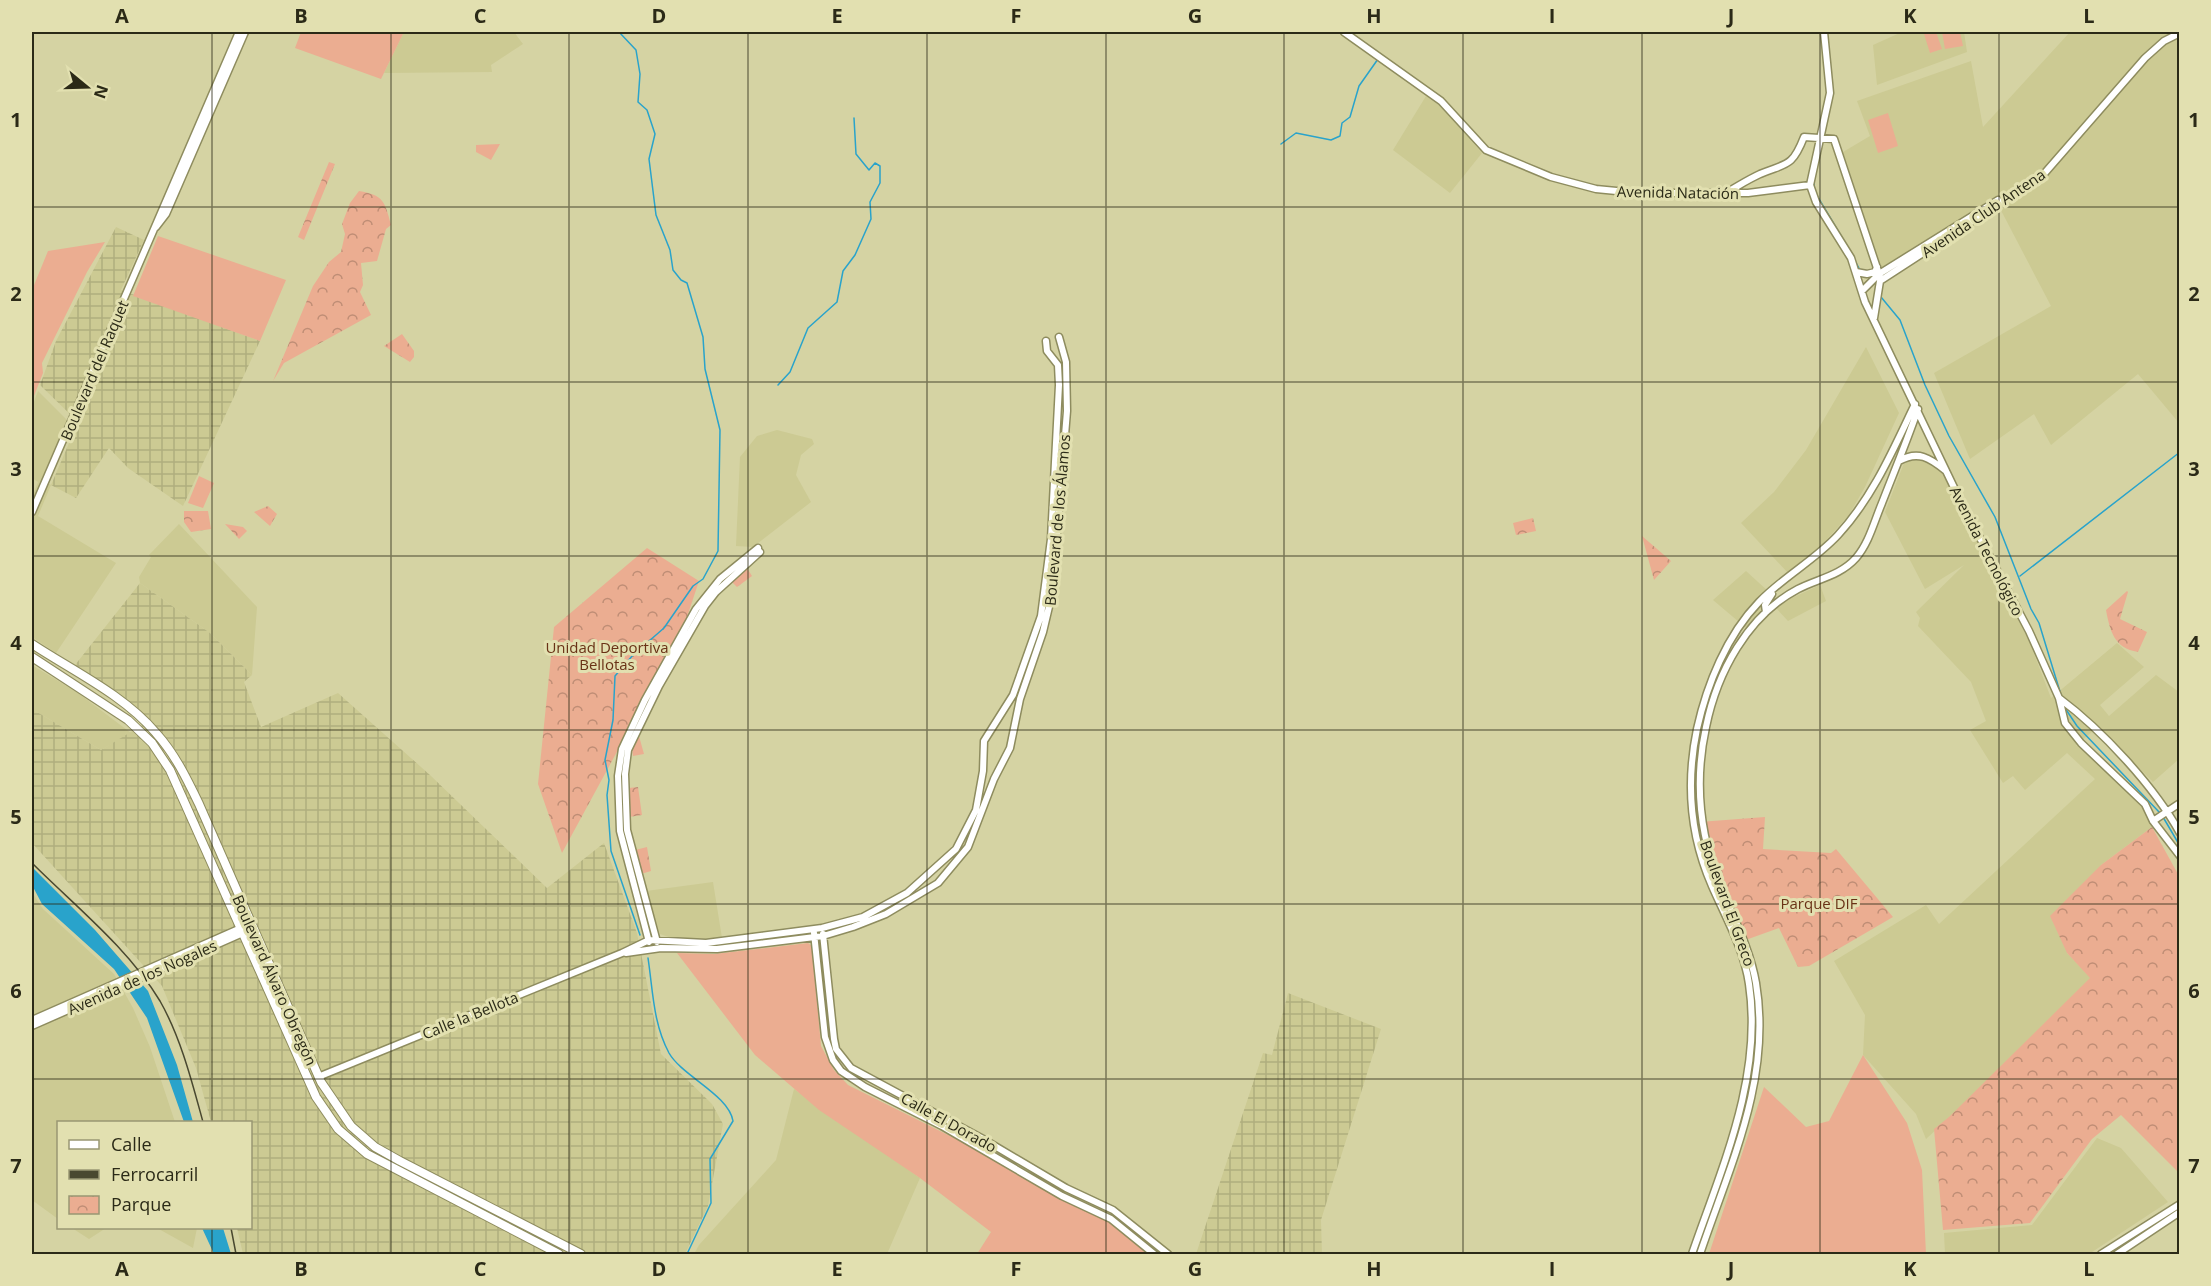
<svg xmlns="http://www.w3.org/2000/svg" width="2211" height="1286" viewBox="0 0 2211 1286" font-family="'Open Sans',sans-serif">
<defs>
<pattern id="industrial-grid" width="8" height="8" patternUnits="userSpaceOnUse" patternTransform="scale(1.5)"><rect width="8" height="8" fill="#ccca93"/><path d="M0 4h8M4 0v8" fill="none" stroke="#afae7e"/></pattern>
<pattern id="park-crowns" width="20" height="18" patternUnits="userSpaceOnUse" patternTransform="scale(1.5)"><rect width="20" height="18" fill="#ebad91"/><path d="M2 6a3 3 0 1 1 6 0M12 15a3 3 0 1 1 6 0" fill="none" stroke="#bf8d75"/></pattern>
</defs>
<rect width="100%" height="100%" fill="#d5d3a3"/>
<!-- built -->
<path fill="#ccca93" d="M404 32H514L523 44 491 65 492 72 384 73Z
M1902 32H1964L1967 52 1877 85 1873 45Z
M2070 32H2179V423L2138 374 2051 445 2034 414 1970 459 1934 373 2051 306 1994 197 1882 270 1843 152 1870 136 1857 101 1971 61 1983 127Z
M1426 96 1440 106 1482 153 1450 193 1393 150Z
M1866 347 1899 413 1865 487 1849 515 1820 547 1788 573 1741 523 1774 492 1806 450Z
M38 391 67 420 42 478 51 485 38 516 116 563 56 653 32 637V498L38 482 32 478V407Z
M777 430 812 439 814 444 801 455 796 475 811 502 753 547 736 546 740 457 757 436Z
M1919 458 1943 469 2029 641 2051 698 2117 643 2144 667 2100 705 2109 716 2156 675 2179 692V759L2153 782 2098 727 2076 745 2106 769 2146 809 2152 827 2101 865 2067 953 2090 977V988L1926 1139 1916 1114 1863 1055 1865 1015 1834 961 1926 905 1939 924 2095 779 2067 753 2025 790 2013 776 2003 783 1970 730 1986 721 1971 682 1918 626 1920 618 1916 612 1964 565 1925 589 1885 512 1904 463Z
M179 524 257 607 252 675 210 633 140 583 139 577 151 557 149 555Z
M1746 571 1781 603 1820 585 1826 601 1788 621 1776 608 1752 633 1713 600Z
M32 665 78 693 131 733 101 750 32 709Z
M713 882 722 938 705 941 677 940 660 934 646 891Z
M32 892 43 909 114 974 133 1008 150 1047 175 1122H58V1219L32 1200Z
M794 1089 920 1178 887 1254 777 1252 776 1254H694L699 1245 776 1160Z
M2097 1138 2121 1148 2168 1202 2089 1254H1945L1944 1233 2032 1225Z
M72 1228H106L89 1239Z
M157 1228H197L193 1248Z"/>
<!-- industrial -->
<path fill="url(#industrial-grid)" d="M116 227 144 240 121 290 260 341 183 506 128 468 109 448 76 498 51 485 78 422 40 385 56 341Z
M140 583 210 633 252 675 244 682 261 727 338 693 430 775 547 888 604 843 637 933 661 1054 712 1104 723 1124 708 1206 685 1254H243L237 1228H250V1122H211L196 1068 162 986 32 843V709L101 750 149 721 75 665Z
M1288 993 1381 1029 1321 1220 1322 1254H1196L1263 1053 1272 1055Z"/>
<!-- grass -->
<path fill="#ebad91" d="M301 32H404L381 79 295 48Z
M1936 32 1942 49 1930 53 1924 34Z
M1942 32H1960L1963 46 1945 49Z
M1888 113 1898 146 1878 153 1868 120Z
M158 236 286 280 260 341 133 296Z
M105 242 87 272 42 363 43 373 32 401V290L48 251Z
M199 476 214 483 203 508 188 503Z
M808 943 812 946 821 1046 834 1070 848 1085 964 1143 1030 1182 1116 1226 1147 1254H977L991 1232 920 1178 819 1110 755 1055 677 953 714 954Z
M1863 1055 1907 1123 1922 1170 1926 1254H1709L1764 1087 1806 1127 1829 1121Z"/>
<!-- park -->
<path fill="url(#park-crowns)" d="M500 144 491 160 476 152V145Z
M329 162 335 164 304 240 298 237Z
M359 191C384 195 385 202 391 225L386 229 377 261 361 263 363 285 360 292 371 315 284 363 273 381 313 286 329 262 341 252 345 234 342 224 350 203Z
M402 334 414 351V357L410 362 384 346Z
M268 506 277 514 270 526 254 512Z
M184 511H208L211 529 191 532 184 522Z
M1533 518 1536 531 1516 535 1513 523Z
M225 524 243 527 247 531 239 539Z
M1642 536 1671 561 1654 580Z
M647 548 699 581 682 632 562 853 538 784 554 627Z
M747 568 752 576 737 587 732 582Z
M2127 591 2128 592 2120 619 2147 632 2138 652C2114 648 2110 631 2106 610Z
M639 736 644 754 633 756 632 749Z
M638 787 642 815 629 817V788Z
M1765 817 1763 849 1831 853 1836 849 1893 917 1809 966 1798 967 1779 928 1740 942 1707 860 1699 822Z
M2152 827 2179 876V1173L2121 1115 2092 1139 2030 1223 1943 1230 1934 1129 1949 1117 2090 978 2067 953 2050 916 2101 865Z
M647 847 651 871 641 874 635 850Z"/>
<!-- water -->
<path fill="#29a3cb" d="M32 867 95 930 148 991 177 1065 193 1122H184L147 1018 114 969 42 904 32 885Z
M202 1228H223L231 1254H214Z"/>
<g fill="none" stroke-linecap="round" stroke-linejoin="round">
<!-- stream -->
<path stroke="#29a3cb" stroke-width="1.5" d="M619 32 636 50 640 74 638 102 647 110 655 134 649 159 656 215 670 250 673 270 681 280 687 283 703 337 705 369 720 430 718 551 703 579 693 586 664 628 633 655 615 676 613 720 605 760 609 780 607 795 611 851 640 935
M1832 79V98
M1466 132 1485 153
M1281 144 1296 133 1331 140 1340 136 1342 123 1350 117 1359 86 1378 59
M1492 156 1565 184
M1814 189V179
M1816 194 1847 246
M1665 196H1747
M1855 261 1860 270
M1881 297 1900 320 1925 385 1949 436 1995 517 2031 609 2039 623 2061 695
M778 385 790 372 808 328 837 302 843 271 855 255 871 219 870 202 880 183V166L875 163 869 170 856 154 854 118
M2020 576 2180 452
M2065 708 2077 726 2160 813
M2163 817 2180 846
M648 958C653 991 653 1023 669 1053 682 1076 729 1095 733 1121L710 1159 711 1203 687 1254"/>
<!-- secondary casing -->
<g stroke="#8e8c5f" stroke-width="9">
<path id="secondary" d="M1344 32 1441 101 1486 150 1551 177 1596 189 1637 193H1748L1810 185
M1824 32 1830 93 1810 185 1816 202 1851 258 1865 302 1960 500 2029 631 2059 698 2065 723 2081 743 2145 804 2153 821 2180 856
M1727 192C1738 186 1749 179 1760 174 1786 163 1792 168 1804 137L1834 139 1880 277
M156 227 166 214 245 32
M1856 272 1867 274 1875 272 1877 267
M1862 291 1879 274 1998 200
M1874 318 1880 281 2043 175 2145 58 2164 41 2180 33
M1899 461C1918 450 1930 458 1946 471
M32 512 239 32
M1766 612 1765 605 1772 594
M2059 698C2102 730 2154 786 2180 833
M2153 821 2180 803
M814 933 825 1037 833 1060 841 1071 865 1087 942 1126 1062 1196 1111 1219 1154 1254
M823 934 834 1039 836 1049 851 1068 983 1139 1066 1188 1113 1210 1168 1254
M649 942 620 831 618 776 622 749 645 700 696 609 720 579 758 548
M657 942 627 830 625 774 628 750 659 686 705 606 716 592 760 552
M626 953 661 948 717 949 823 936 853 927 886 914 938 883 968 847 994 779 1010 748 1020 699 1043 632 1052 594 1067 411 1066 362 1059 337
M32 1020 250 924
M32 1026 252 929
M318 1077 622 953 649 940 706 943 822 928 863 917 907 893 956 849 976 810 983 771 984 741 1013 695 1041 616 1051 539 1059 385 1058 365 1047 351 1046 341
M1692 1254C1722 1167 1763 1077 1749 984 1744 949 1726 918 1712 886 1690 836 1686 782 1697 729 1707 684 1727 635 1759 602 1783 577 1815 560 1838 535 1873 497 1893 450 1915 404
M1700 1254C1730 1165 1772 1079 1756 983 1750 948 1733 917 1720 885 1699 833 1694 782 1706 727 1717 673 1747 616 1798 589 1817 579 1840 576 1856 558 1869 543 1874 522 1882 503 1894 472 1907 441 1918 409"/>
</g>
<!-- primary casing -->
<g stroke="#8e8c5f" stroke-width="9">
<path id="primary" d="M2101 1254 2180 1204
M2117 1254 2180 1212"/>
</g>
<!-- highway casing -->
<g stroke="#8e8c5f" stroke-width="10">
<path id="highway" d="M32 644C73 671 124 695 156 733 175 754 187 779 199 804L321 1082 351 1126 375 1147 400 1161 581 1254
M32 657 128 720 152 743 170 770 316 1097 338 1129 367 1154 559 1254"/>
</g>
<!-- secondary -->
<use href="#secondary" stroke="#fff" stroke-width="6"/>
<!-- primary -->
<use href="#primary" stroke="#fff" stroke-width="6"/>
<!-- highway -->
<use href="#highway" stroke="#fff" stroke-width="8"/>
<!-- rail -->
<path stroke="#494830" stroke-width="1.5" d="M32 863C75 906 128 948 160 1001 181 1038 192 1082 203 1122
M231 1228 236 1254"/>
</g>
<!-- grid -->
<path fill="none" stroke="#2b2a17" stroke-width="1.5" stroke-opacity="0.55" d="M212 32V1122M391 32V1254M569 32V1254M748 32V1254M927 32V1254M1106 32V1254M1284 32V1254M1463 32V1254M1642 32V1254M1820 32V1254M1999 32V1254M32 207H2180M32 382H2180M32 556H2180M32 730H2180M32 904H2180M32 1079H2180M212 1228V1254"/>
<g text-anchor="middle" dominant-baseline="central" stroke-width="6" stroke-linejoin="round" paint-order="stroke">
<!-- street labels -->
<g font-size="15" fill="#2b2a17" stroke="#e2e0b0">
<text transform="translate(1678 192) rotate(1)">Avenida Natación</text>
<text transform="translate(1983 213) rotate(-34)">Avenida Club Antena</text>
<text transform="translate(94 370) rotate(-67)">Boulevard del Raquet</text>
<text transform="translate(1057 520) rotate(-85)">Boulevard de los Álamos</text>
<text transform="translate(1987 551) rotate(63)">Avenida Tecnológico</text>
<text transform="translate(1728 903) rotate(70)">Boulevard El Greco</text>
<text transform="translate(142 977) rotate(-24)">Avenida de los Nogales</text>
<text transform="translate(275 980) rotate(66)">Boulevard Álvaro Obregón</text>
<text transform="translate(470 1015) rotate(-22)">Calle la Bellota</text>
<text transform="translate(949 1122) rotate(29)">Calle El Dorado</text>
</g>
<!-- park labels -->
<g font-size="15" fill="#693216" stroke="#e2e0b0">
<text x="607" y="647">Unidad Deportiva<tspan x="607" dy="17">Bellotas</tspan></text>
<text x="1819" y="903">Parque DIF</text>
</g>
</g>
<!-- border -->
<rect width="2211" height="1286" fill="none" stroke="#e2e0b0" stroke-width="66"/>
<!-- legend -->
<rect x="57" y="1121" width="195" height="108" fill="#e2e0b0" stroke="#999773" stroke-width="1.5"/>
<rect x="69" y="1140" width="30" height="9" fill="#ffffff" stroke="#999773" stroke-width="1.5"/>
<text x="111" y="1151" font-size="18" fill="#2b2a17">Calle</text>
<rect x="69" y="1170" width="30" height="9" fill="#494830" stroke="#999773" stroke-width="1.5"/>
<text x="111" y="1181" font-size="18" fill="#2b2a17">Ferrocarril</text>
<rect x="69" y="1196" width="30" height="18" fill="url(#park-crowns)" stroke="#999773" stroke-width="1.5"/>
<text x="111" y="1211" font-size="18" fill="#2b2a17">Parque</text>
<!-- north arrow -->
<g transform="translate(87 87) rotate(109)" stroke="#e2e0b0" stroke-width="4.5" paint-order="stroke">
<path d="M0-4.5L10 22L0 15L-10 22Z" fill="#2b2a17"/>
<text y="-9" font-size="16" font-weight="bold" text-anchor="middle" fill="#2b2a17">N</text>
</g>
<rect x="33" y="33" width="2145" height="1220" fill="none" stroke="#2b2a17" stroke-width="2"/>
<g font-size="20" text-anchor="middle" font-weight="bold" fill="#2b2a17">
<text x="122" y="23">A</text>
<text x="301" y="23">B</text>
<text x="480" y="23">C</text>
<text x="659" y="23">D</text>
<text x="837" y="23">E</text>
<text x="1016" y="23">F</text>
<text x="1195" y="23">G</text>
<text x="1374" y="23">H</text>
<text x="1552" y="23">I</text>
<text x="1731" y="23">J</text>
<text x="1910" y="23">K</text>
<text x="2089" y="23">L</text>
<text x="16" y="127">1</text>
<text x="2194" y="127">1</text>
<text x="16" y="301">2</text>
<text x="2194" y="301">2</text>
<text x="16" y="476">3</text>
<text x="2194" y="476">3</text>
<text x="16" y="650">4</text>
<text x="2194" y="650">4</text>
<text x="16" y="824">5</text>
<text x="2194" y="824">5</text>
<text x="16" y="998">6</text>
<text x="2194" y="998">6</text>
<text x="16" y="1173">7</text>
<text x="2194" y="1173">7</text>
<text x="122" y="1276">A</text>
<text x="301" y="1276">B</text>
<text x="480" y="1276">C</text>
<text x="659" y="1276">D</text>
<text x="837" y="1276">E</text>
<text x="1016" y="1276">F</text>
<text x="1195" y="1276">G</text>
<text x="1374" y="1276">H</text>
<text x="1552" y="1276">I</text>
<text x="1731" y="1276">J</text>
<text x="1910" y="1276">K</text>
<text x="2089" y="1276">L</text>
</g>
</svg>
